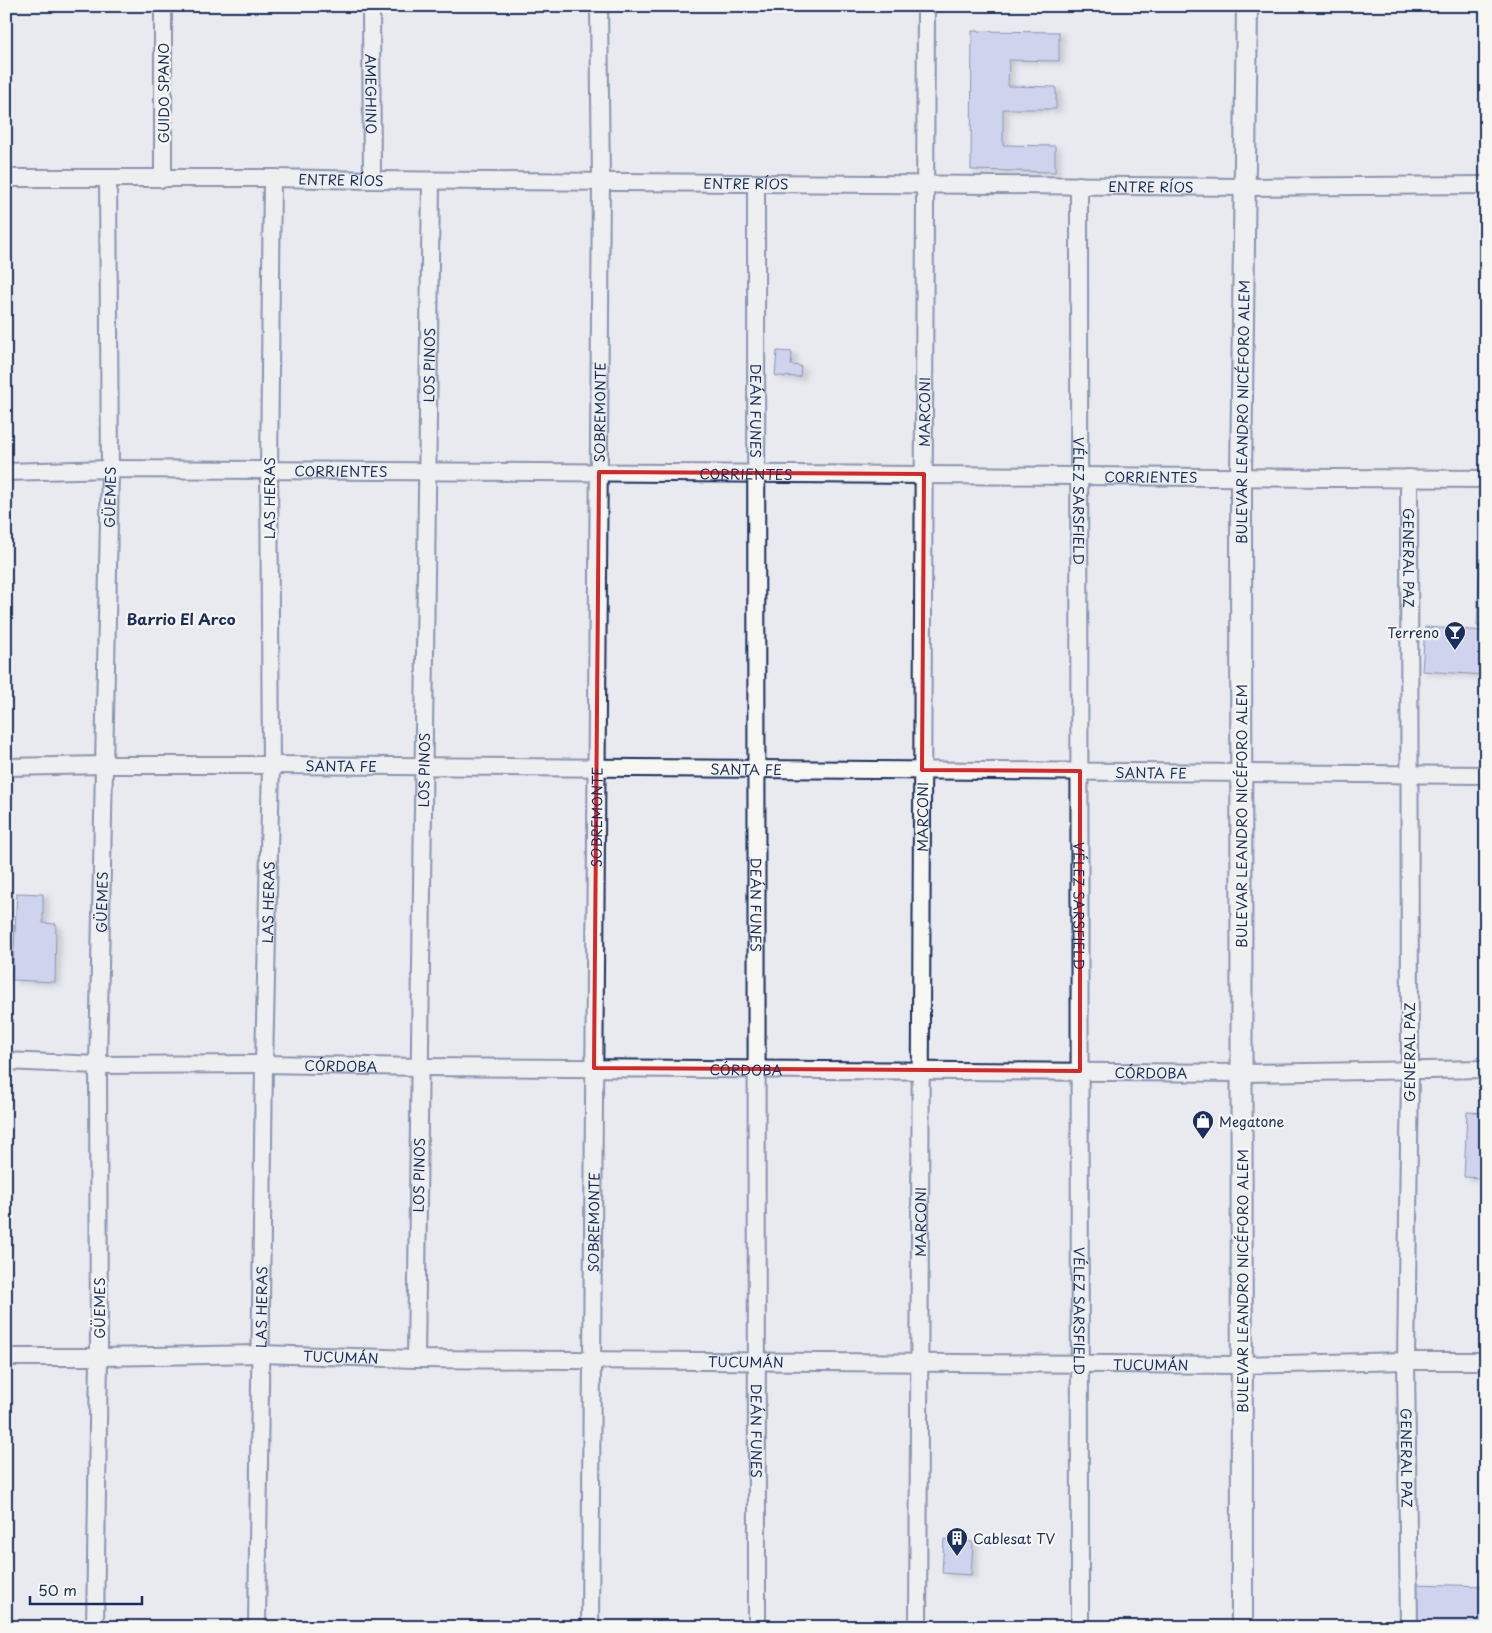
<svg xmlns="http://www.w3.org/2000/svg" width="1492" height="1633" viewBox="0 0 1492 1633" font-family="'Playpen Sans',sans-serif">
<defs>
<filter id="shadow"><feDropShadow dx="5.5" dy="3" stdDeviation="2.5" flood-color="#0004"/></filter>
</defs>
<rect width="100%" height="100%" fill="#e8eaf0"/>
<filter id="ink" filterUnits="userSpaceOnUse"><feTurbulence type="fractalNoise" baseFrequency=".02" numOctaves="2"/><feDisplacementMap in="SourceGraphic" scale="10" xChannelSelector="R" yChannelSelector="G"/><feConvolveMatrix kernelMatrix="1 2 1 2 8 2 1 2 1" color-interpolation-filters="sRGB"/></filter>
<g filter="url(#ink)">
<!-- building -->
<path fill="#b2b9ea" stroke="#1b2f5e" filter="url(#shadow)" d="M972 31 1059 32V61L1009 60 1008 86 1056 87V109H1003V145L1055 146V172L971 170Z
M777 351 792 352 791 365 801 366 800 377 775 376Z
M1480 559 1486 560V627L1477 626Z
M1425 627 1486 631V675L1422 671Z
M17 893 43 894V923L56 924 55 982 12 980Z
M6 925 15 926 13 959H6Z
M1467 1112 1486 1113V1178L1464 1177Z
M944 1539 973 1542 971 1575 942 1573Z
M1415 1584 1486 1586V1627L1414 1625Z"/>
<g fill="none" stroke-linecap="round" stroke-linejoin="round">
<!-- minor casing -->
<g stroke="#1b2f5e" stroke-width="20">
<g id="minor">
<path d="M163 6V179"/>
<path id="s1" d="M371 6 372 180"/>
<path id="s2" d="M6 178H272L372 180 1246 187 1486 185"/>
<path id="s3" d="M756 183 757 1627"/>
<path id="s4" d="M1079 185 1080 1627"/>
<path id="s5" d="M6 472 110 469 1486 479"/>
<path id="s6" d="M1409 478 1410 1071 1406 1361 1409 1627"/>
<path id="s7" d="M6 767 104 765H271L1486 775"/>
<path id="s8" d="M6 1061 98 1065 264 1064 420 1067 1242 1073 1486 1069"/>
<path id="s9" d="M6 1357H99L261 1354 416 1359 1242 1365 1406 1361H1486"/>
<path id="s10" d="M416 1359 431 181"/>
<path id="s11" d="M95 1627 99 1357 98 1065 110 469 108 179"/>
<path id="s12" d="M257 1627 264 1064 271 765 269 470 272 178"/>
<path id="s13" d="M590 1627 601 182 599 6"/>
<path id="s14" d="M918 1627 926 6"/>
</g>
</g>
<!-- tertiary casing -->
<g stroke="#1b2f5e" stroke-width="24">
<g id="tertiary">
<path id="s15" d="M1242 1627 1241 476 1247 6"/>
</g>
</g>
<!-- minor -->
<use href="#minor" stroke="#f6f6f2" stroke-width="16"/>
<!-- tertiary -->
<use href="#tertiary" stroke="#f6f6f2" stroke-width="20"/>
</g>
</g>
<!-- marked area -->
<path d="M0 0H1492V1633H0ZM599 472 924 474 922 770 1080 771V1071L594 1068Z" fill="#e8eaf0" fill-opacity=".55" fill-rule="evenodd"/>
<path fill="none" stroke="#d62828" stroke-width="4" stroke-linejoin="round" d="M599 472 924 474 922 770 1080 771V1071L594 1068Z"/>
<!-- icons -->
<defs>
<g id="bar-pin" transform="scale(1.125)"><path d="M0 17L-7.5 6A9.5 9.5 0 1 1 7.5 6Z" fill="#1b2f5e" stroke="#f6f6f2"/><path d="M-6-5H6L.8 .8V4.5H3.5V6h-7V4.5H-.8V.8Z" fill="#fff"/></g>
<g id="shop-pin" transform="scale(1.125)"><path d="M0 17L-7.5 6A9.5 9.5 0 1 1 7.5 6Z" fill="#1b2f5e" stroke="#f6f6f2"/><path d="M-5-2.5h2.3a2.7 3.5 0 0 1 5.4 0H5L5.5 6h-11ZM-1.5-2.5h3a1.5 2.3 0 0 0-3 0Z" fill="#fff"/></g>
<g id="building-pin" transform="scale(1.125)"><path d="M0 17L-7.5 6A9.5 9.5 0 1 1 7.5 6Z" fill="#1b2f5e" stroke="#f6f6f2"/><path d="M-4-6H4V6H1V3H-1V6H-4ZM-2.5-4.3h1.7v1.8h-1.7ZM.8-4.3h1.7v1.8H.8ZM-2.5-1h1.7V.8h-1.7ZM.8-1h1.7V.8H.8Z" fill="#fff"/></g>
</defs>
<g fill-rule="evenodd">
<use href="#bar-pin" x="1455" y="632"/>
<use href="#shop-pin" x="1203" y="1121"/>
<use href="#building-pin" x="957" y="1538"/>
</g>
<g text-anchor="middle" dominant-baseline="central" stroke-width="4.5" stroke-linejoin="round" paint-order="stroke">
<!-- street labels -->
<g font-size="14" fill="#1b2f5e" stroke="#f6f6f2">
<text transform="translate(163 93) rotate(-90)">GUIDO SPANO</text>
<text stroke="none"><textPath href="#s1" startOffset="88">AMEGHINO</textPath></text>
<text stroke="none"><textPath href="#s2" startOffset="335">ENTRE RÍOS</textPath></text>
<text stroke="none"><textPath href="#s2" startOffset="740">ENTRE RÍOS</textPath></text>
<text stroke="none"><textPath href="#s2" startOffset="1145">ENTRE RÍOS</textPath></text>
<text stroke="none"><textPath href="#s10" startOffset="994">LOS PINOS</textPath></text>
<text stroke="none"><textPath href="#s3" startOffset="228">DEÁN FUNES</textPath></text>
<text stroke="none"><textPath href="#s15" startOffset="1215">BULEVAR LEANDRO NICÉFORO ALEM</textPath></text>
<text stroke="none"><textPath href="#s13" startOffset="1215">SOBREMONTE</textPath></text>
<text stroke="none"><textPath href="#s14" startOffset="1215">MARCONI</textPath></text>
<text stroke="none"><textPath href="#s5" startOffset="335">CORRIENTES</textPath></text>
<text stroke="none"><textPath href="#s5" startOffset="740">CORRIENTES</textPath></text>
<text stroke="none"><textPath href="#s5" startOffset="1145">CORRIENTES</textPath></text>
<text stroke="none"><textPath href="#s11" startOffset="1130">GÜEMES</textPath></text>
<text transform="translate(269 498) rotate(-90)">LAS HERAS</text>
<text stroke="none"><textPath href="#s4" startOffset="316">VÉLEZ SARSFIELD</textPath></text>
<text stroke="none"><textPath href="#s6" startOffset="80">GENERAL PAZ</textPath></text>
<text stroke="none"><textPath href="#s7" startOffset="335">SANTA FE</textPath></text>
<text stroke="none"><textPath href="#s7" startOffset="740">SANTA FE</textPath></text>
<text stroke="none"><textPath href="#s10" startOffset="589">LOS PINOS</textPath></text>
<text stroke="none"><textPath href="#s7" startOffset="1145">SANTA FE</textPath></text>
<text transform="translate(1241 816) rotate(-90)">BULEVAR LEANDRO NICÉFORO ALEM</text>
<text stroke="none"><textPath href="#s13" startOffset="810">SOBREMONTE</textPath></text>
<text stroke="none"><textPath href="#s14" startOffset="810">MARCONI</textPath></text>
<text stroke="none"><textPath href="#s11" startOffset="725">GÜEMES</textPath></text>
<text stroke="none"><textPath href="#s12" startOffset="725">LAS HERAS</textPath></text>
<text stroke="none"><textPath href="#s3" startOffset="722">DEÁN FUNES</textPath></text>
<text stroke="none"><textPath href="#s4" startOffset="721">VÉLEZ SARSFIELD</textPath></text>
<text transform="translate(1409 1052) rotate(-90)">GENERAL PAZ</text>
<text stroke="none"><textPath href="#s8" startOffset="335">CÓRDOBA</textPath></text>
<text stroke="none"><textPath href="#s8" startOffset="740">CÓRDOBA</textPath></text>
<text stroke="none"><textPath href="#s8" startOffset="1145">CÓRDOBA</textPath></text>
<text stroke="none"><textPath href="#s10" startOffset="184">LOS PINOS</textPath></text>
<text stroke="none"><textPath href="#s13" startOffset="405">SOBREMONTE</textPath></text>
<text stroke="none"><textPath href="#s14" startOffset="405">MARCONI</textPath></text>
<text transform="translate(1242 1281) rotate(-90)">BULEVAR LEANDRO NICÉFORO ALEM</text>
<text stroke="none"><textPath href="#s12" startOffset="320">LAS HERAS</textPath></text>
<text transform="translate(99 1308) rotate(-90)">GÜEMES</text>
<text stroke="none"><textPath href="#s4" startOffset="1126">VÉLEZ SARSFIELD</textPath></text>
<text stroke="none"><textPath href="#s9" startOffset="335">TUCUMÁN</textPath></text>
<text stroke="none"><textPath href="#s9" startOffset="740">TUCUMÁN</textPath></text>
<text stroke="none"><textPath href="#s9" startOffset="1145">TUCUMÁN</textPath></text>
<text stroke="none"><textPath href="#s3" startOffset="1248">DEÁN FUNES</textPath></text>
<text stroke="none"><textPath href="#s6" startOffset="980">GENERAL PAZ</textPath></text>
</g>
<!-- poi labels -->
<g font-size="14" fill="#1b2f5e" stroke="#f6f6f2" text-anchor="start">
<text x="1439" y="632" text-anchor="end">Terreno</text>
<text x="1219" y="1121">Megatone</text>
<text x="973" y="1538">Cablesat TV</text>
</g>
<!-- neighbourhood labels -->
<g font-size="15" font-weight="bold" fill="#1b2f5e" stroke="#f6f6f2">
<text x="181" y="618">Barrio El Arco</text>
</g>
</g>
<!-- margin -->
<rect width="1492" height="1633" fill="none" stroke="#f6f6f2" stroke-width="25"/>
<rect x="12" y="12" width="1467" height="1608" fill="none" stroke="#1b2f5e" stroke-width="2" filter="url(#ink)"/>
<!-- scale -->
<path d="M30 1596v8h112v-8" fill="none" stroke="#1b2f5e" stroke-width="2.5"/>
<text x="38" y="1596" font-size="15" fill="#1b2f5e" stroke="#f6f6f2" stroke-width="4" paint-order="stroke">50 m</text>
</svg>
